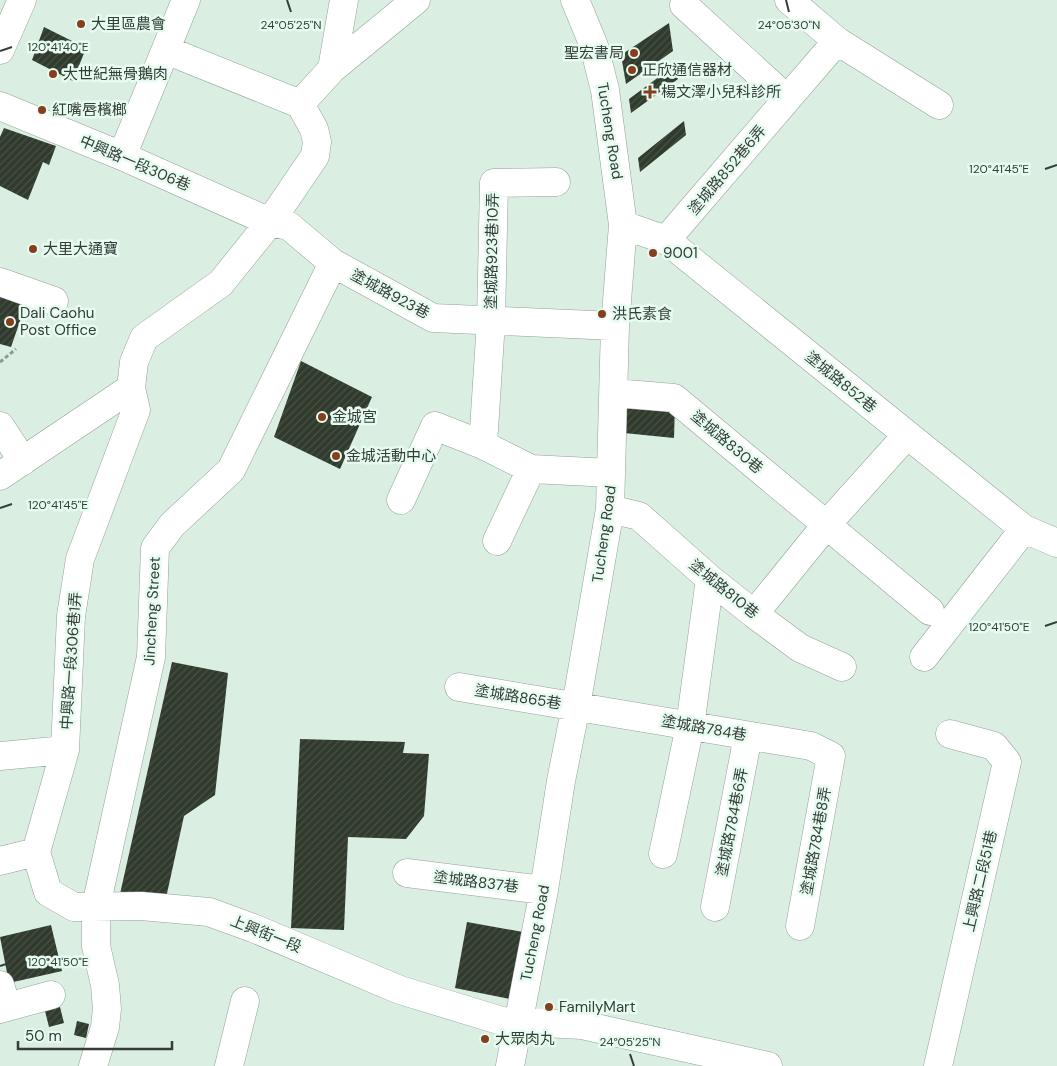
<svg xmlns="http://www.w3.org/2000/svg" width="1057" height="1066" viewBox="0 0 1057 1066" font-family="'DM Sans','Noto Sans TC',sans-serif">
<defs>
<pattern id="building-hatch" width="6" height="6" patternUnits="userSpaceOnUse" patternTransform="scale(1.25)"><rect width="6" height="6" fill="#313b2d"/><path d="M-1 1l2-2M0 6l6-6M5 7l2-2" fill="none" stroke="#475044"/></pattern>
</defs>
<rect width="100%" height="100%" fill="#daeee2"/>
<!-- building -->
<path fill="url(#building-hatch)" d="M669 23 673 51 626 84 621 55Z
M44 27 86 48 73 81 32 60Z
M675 65 678 79 631 113 629 99Z
M684 121 686 135 640 172 638 158Z
M4 128 56 146 49 165 43 162 28 200 0 186V137Z
M0 291 27 301 11 347 0 344Z
M301 361 372 397 340 469 274 437Z
M625 402 675 404 674 438 624 433Z
M172 662 228 673 215 795 184 816 166 898 120 894Z
M300 739 405 742 403 753 429 754 424 816 406 839 348 837 344 930 291 928Z
M467 922 523 932 510 999 455 988Z
M51 925 62 971 9 983 0 937Z
M60 1007 64 1023 49 1027 45 1011Z
M77 1021 89 1024 86 1038 74 1035Z"/>
<g fill="none" stroke-linecap="round" stroke-linejoin="round">
<!-- minor casing -->
<g stroke="#90a398" stroke-width="29">
<path id="minor" d="M684 5 787 99
M837 41 939 105
M166 50 300 104
M332 69 344 0
M300 104 332 69 416 0
M0 106 122 156 270 222 289 226 333 263 433 318 615 326
M122 156 186 0
M623 225 666 240 1024 529 1057 543
M666 240 837 41 789 0
M0 282 54 301
M614 393 674 398 930 611
M0 426 23 461
M483 445 491 321 494 183 556 182
M0 476 131 388
M401 500 435 426 483 445 531 469 611 473
M610 509 639 516 710 579 754 614 800 648 842 667
M497 541 531 469
M754 614 827 524 907 435
M924 657 1024 529
M459 687 811 746 831 756 800 926
M0 756 65 750
M36 852 48 892 74 907 141 906 209 912 253 928 400 990 502 1021 582 1025 768 1066
M663 854 690 726 710 579
M0 861 36 852 65 750 71 616 80 559 136 410 131 388 134 362 144 338 221 283 270 222 315 156 317 142 314 129 300 104
M407 873 544 890
M715 907 748 736
M0 985 7 1007
M0 1009 51 995
M93 1066 105 1027 107 1009 105 985 96 946V906L151 657 155 548 172 525 231 470 333 263
M229 1066 245 1001
M510 1066 544 890 561 781 576 706 610 509 615 326 623 225 605 90 594 46 575 0
M938 1066 1007 762 994 746 950 734"/>
</g>
<!-- major casing -->
<g stroke="#90a398" stroke-width="29">
<path id="major" d="M0 50 22 0"/>
</g>
<!-- path -->
<path stroke="#8d9b93" stroke-width="3" stroke-dasharray="4 2.5" stroke-linecap="butt" d="M0 362 16 349"/>
<!-- minor -->
<use href="#minor" stroke="#fff" stroke-width="28"/>
<!-- major -->
<use href="#major" stroke="#fff" stroke-width="28"/>
</g>
<!-- ticks -->
<path fill="none" stroke="#353d38" stroke-width="2" d="M287 0 291 12M786 0 789 12M0 51 12 47M1045 169 1057 165M0 508 12 504M1045 626 1057 622M0 966 12 962M630 1054 634 1066"/>
<!-- markers -->
<g fill="#863f1e" stroke="#e7fcf0" stroke-width="2">
<circle cx="81" cy="24" r="5"/>
<circle cx="634" cy="53" r="5"/>
<circle cx="632" cy="70" r="5"/>
<circle cx="53" cy="74" r="5"/>
<path d="M647.5 84.5h5v5h5v5h-5v5h-5v-5h-5v-5h5z"/>
<circle cx="42" cy="110" r="5"/>
<circle cx="33" cy="249" r="5"/>
<circle cx="653" cy="253" r="5"/>
<circle cx="602" cy="314" r="5"/>
<circle cx="10" cy="322" r="5"/>
<circle cx="322" cy="417" r="5"/>
<circle cx="336" cy="456" r="5"/>
<circle cx="549" cy="1007" r="5"/>
<circle cx="485" cy="1039" r="5"/>
</g>
<g text-anchor="middle" dominant-baseline="central" stroke-width="5" stroke-linejoin="round" paint-order="stroke">
<!-- poi labels -->
<g font-size="15" fill="#353d38" stroke="#e7fcf0" text-anchor="start">
<text x="91" y="24">大里區農會</text>
<text x="624" y="53" text-anchor="end">聖宏書局</text>
<text x="642" y="70">正欣通信器材</text>
<text x="63" y="74">大世紀無骨鵝肉</text>
<text x="661" y="92">楊文澤小兒科診所</text>
<text x="52" y="110">紅嘴唇檳榔</text>
<text x="43" y="249">大里大通寶</text>
<text x="663" y="253">9001</text>
<text x="20" y="313">Dali Caohu<tspan x="20" dy="17">Post Office</tspan></text>
<text x="612" y="314">洪氏素食</text>
<text x="332" y="417">金城宮</text>
<text x="346" y="456">金城活動中心</text>
<text x="559" y="1007">FamilyMart</text>
<text x="495" y="1039">大眾肉丸</text>
</g>
<!-- street labels -->
<g font-size="15" fill="#353d38" stroke="#e7fcf0">
<text transform="translate(610 131) rotate(81)">Tucheng Road</text>
<text transform="translate(135 163) rotate(23)">中興路一段306巷</text>
<text transform="translate(727 170) rotate(-50)">塗城路852巷6弄</text>
<text transform="translate(492 251) rotate(-89)">塗城路923巷10弄</text>
<text transform="translate(390 294) rotate(28)">塗城路923巷</text>
<text transform="translate(841 382) rotate(39)">塗城路852巷</text>
<text transform="translate(727 442) rotate(40)">塗城路830巷</text>
<text transform="translate(604 534) rotate(-82)">Tucheng Road</text>
<text transform="translate(724 589) rotate(39)">塗城路810巷</text>
<text transform="translate(152 611) rotate(-87)">Jincheng Street</text>
<text transform="translate(71 661) rotate(-86)">中興路一段306巷1弄</text>
<text transform="translate(518 697) rotate(9)">塗城路865巷</text>
<text transform="translate(704 728) rotate(10)">塗城路784巷</text>
<text transform="translate(732 822) rotate(-79)">塗城路784巷6弄</text>
<text transform="translate(816 841) rotate(-80)">塗城路784巷8弄</text>
<text transform="translate(980 881) rotate(-77)">上興路二段51巷</text>
<text transform="translate(476 882) rotate(7)">塗城路837巷</text>
<text transform="translate(535 933) rotate(-79)">Tucheng Road</text>
<text transform="translate(266 934) rotate(22)">上興街一段</text>
</g>
</g>
<g font-size="12" text-anchor="middle" fill="#353d38" stroke="#e7fcf0" stroke-width="5" stroke-linejoin="round" paint-order="stroke">
<text x="291" y="29">24°05'25"N</text>
<text x="789" y="29">24°05'30"N</text>
<text x="58" y="51">120°41'40"E</text>
<text x="999" y="173">120°41'45"E</text>
<text x="58" y="509">120°41'45"E</text>
<text x="999" y="631">120°41'50"E</text>
<text x="58" y="966">120°41'50"E</text>
<text x="630" y="1046">24°05'25"N</text>
</g>
<!-- scale -->
<path d="M18 1041v8h154v-8" fill="none" stroke="#353d38" stroke-width="2.5"/>
<text x="25" y="1041" font-size="15" fill="#353d38" stroke="#e7fcf0" stroke-width="4" paint-order="stroke">50 m</text>
</svg>
